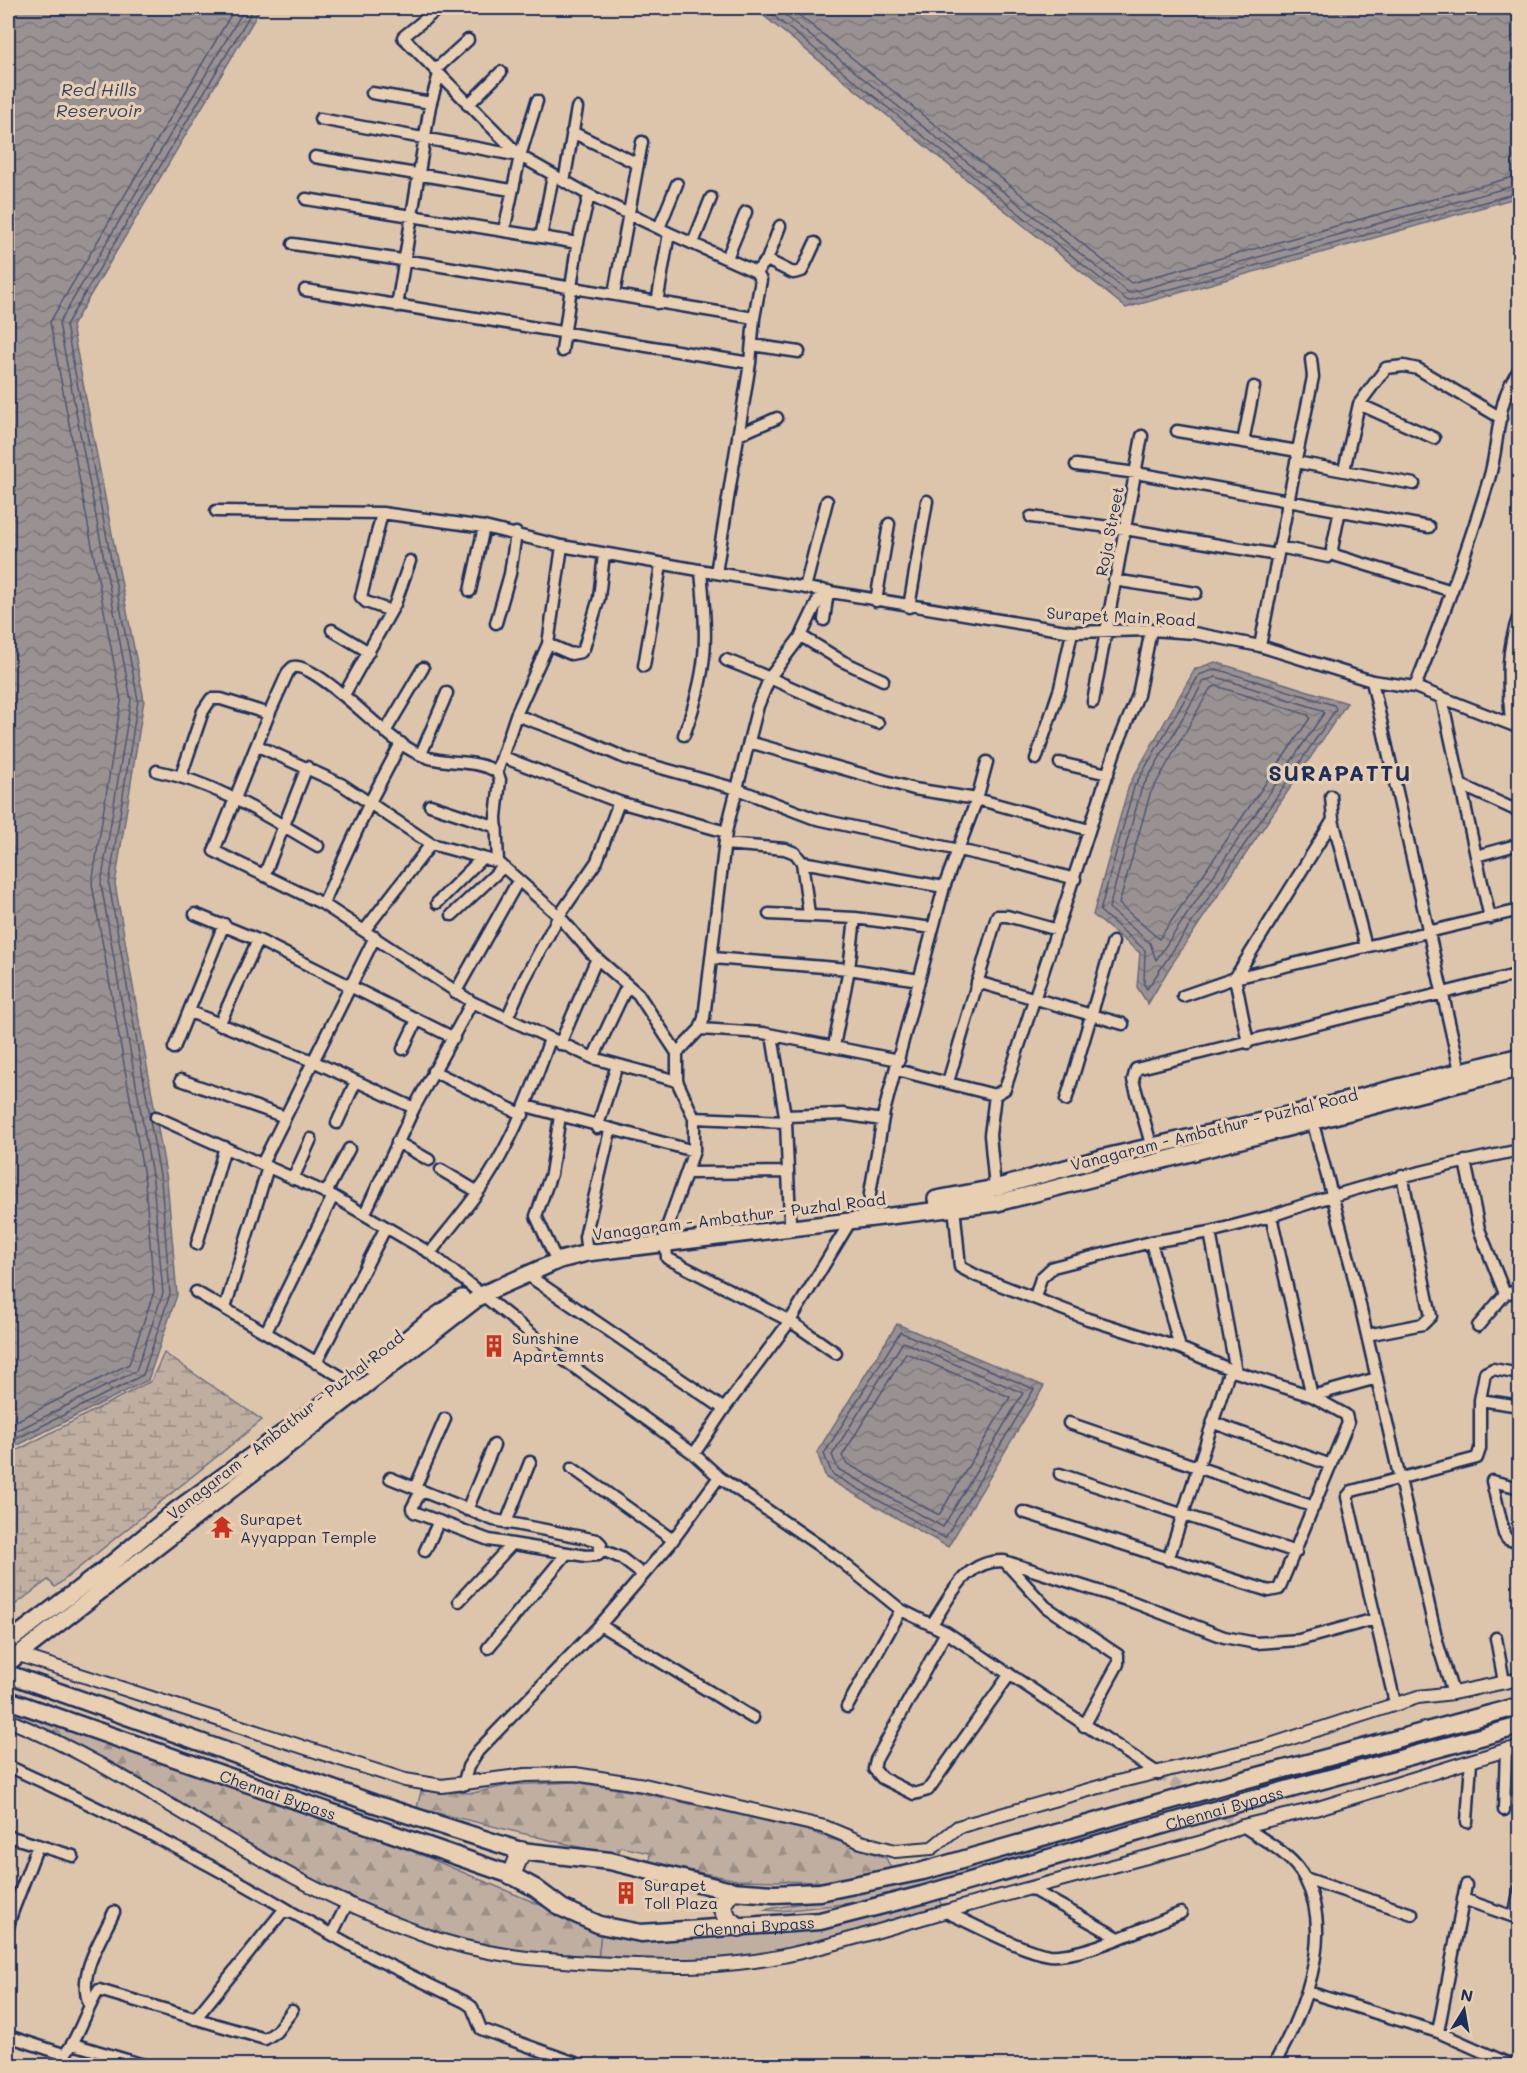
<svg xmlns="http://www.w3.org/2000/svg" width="1527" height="2073" viewBox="0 0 1527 2073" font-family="Mali,sans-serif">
<defs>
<pattern id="forest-firs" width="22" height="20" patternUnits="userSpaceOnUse" patternTransform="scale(1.5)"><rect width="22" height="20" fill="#c0afa1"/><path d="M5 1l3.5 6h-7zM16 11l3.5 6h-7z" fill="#9b8f86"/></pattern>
<pattern id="wetland-marsh" width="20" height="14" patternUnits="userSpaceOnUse" patternTransform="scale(1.5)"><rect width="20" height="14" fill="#c0afa1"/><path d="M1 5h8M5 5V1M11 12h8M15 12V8" fill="none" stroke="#9b8f86"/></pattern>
<pattern id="water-waves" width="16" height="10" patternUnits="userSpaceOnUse" patternTransform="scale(1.5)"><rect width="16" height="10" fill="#9a9292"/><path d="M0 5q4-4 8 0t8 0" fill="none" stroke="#7d787a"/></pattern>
</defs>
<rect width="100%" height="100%" fill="#ddc5ac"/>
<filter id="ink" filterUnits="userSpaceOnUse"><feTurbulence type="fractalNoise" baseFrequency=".0167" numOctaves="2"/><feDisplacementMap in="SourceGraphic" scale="12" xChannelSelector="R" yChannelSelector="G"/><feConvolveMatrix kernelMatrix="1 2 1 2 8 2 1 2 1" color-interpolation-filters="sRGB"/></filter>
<g filter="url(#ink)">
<!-- grass -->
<path fill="#c0afa1" stroke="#6e6f80" stroke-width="1.5" d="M1519 1711V1720L879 1900 781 1911 763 1910 876 1890Z
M938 1896 942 1907C889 1924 835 1943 780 1953 719 1964 659 1962 598 1959L601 1931 641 1939Z"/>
<!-- forest -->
<path fill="url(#forest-firs)" stroke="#6e6f80" stroke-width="1.5" d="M8 1707 346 1823 576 1920 601 1931 598 1959 468 1945 419 1928 296 1872 124 1769 51 1731 8 1714Z
M574 1782 642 1793 809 1831 886 1858 891 1868 822 1882 737 1880 649 1862 650 1853 621 1847 617 1856 417 1808 421 1791 473 1793 510 1785Z"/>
<!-- wetland -->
<path fill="url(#wetland-marsh)" stroke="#6e6f80" stroke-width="1.5" d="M164 1353 262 1420 55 1587 48 1580 8 1610V1455L151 1381Z"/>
<!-- water -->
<path fill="url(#water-waves)" stroke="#676a7d" stroke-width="1.5" d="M8 8H261L72 326 144 700 115 884 167 1180 177 1295 148 1380 8 1450Z
M754 8H1519V197L1126 308Z
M1215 662 1347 703 1168 970 1148 1004 1137 987 1140 953 1093 915 1129 785 1195 669Z
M897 1324 1044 1386 948 1547 826 1478 817 1452Z"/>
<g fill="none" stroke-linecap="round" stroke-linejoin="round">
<!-- shore -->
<path stroke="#4e5773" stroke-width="1.5" d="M764 8 1128 301 1520 192
M776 8 1129 293 1520 184
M790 8 1131 283 1520 175
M1216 669 1334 705 1336 709 1147 989 1144 984 1145 950 1100 911 1134 787 1199 675Z
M1216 677 1322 710 1324 713 1156 960 1150 943 1109 908 1141 790 1204 681Z
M1216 686 1308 715 1310 718 1159 939 1119 904 1150 794 1210 689Z
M150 1116 109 884 138 700 66 325 254 8
M900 1332 1034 1389 945 1538 832 1474 824 1454Z
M903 1342 1023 1393 943 1527 838 1469 832 1455Z
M906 1353 1010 1397 939 1515 846 1463 842 1456Z
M8 1425 129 1364 154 1292 145 1182 92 884 121 701 50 322 235 8
M8 1435 136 1371 163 1293 153 1181 101 884 131 700 59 323 245 8
M8 1443 143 1375 170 1294 161 1181 150 1121"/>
<!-- minor-tunnel -->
<path stroke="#b6a79c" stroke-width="10" stroke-dasharray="10 5" stroke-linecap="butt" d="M1159 1774 1243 1826"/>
<!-- minor casing -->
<g stroke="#1b2f5e" stroke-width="15">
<path id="minor" d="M439 8 403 37 520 156 504 231
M435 70 468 40
M372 93 431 103
M468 105 501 72
M320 119 520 156 589 195 669 233 657 303
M572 132 638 164
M520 156 537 101
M315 157 511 190
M564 182 577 108
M306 199 578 243
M659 228 677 184
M669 233 756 272 761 280 754 318
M541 237 553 176
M693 243 711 198
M727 258 746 212
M767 260 780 226
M756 272 767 260 793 273 802 271 815 243
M305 290 750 363
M614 294 642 142
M397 306 430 106 439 74
M752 345 799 352
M562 351 577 246 589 195
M1359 404 1434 438
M1177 431 1298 451
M738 435 777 418
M1243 442 1254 387
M1297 455 1313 377 1311 359
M1076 465 1136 473 1429 527
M1344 470 1359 404 1386 368 1404 366 1418 369 1501 418
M1340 510 1332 549 1334 555 1452 591
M216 511 382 513 484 527 562 546 716 573 750 363 754 318 429 264 293 244
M382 513 361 597 366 602 391 611
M1031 517 1125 529 1277 555
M1279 547 1328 557
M716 573 1072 632 1151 630 1194 633 1260 646 1372 681 1415 687 1520 728
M1114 580 1196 593
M805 588 827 501
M470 591 484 527
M876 601 889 524
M909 607 927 501
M824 620 828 591
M496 623 510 574 516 533
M332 630 369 652
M801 636 842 661 883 680
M548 644 571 654 581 652 584 648 599 598 604 554
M1260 646 1296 462 1414 484
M726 660C777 679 826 706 878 723
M644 666 661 565
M1372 681 1461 1075
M1415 687C1442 619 1468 550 1489 479 1500 444 1495 399 1520 369
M344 695 395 604 410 561
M1442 699 1476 856
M1509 700 1520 683
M1093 702 1142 436
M516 715 579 738 625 758 737 789 813 818 1013 862 1075 879
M1511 723C1508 684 1505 650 1520 613
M385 732 423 668
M684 735C708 670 708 640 701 572
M749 742 914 789 977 799 1089 830
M258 746 341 784 431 844 498 862
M421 754 447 693
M503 757 619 802 726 832
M1036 759 1060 688 1072 632
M1060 763 1108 774
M157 771C217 783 266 816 318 846
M497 772 516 715 548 644 562 546
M181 776 203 711 211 699H221L269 714
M1461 785 1520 812
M1331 796 1333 820 1366 947
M430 805 497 827
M725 844 785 849 795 853 802 862 809 914
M802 862 944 887
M264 876 307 767
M437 903 482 858
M323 904 370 802 401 743
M195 914 258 940 454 1038
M769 914 855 918 933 928
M452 915 502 868
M1490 918 1476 856 1520 844
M364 931 431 844
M713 958 849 969 919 980
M977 982 1123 1024
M455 993 518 881
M1183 996 1235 978 1520 910
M190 1012 315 1062 414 1108
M508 1016 524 980 559 916 597 861 619 802
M219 1025 258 940
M700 1029 763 1033 899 1060
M772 1035 786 1122 790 1220
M1248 1043 1235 978 1333 820
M560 1044 597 958
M834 1046 849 969 855 918
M174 1048 224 924
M403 1049 417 1020
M677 1053 700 1029 704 1018 726 832 758 706 770 677 801 636 823 590
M593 1058 627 986
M897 1070 995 1095 1005 1089 1115 751 1138 695 1151 630
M433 1071 523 1115
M181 1080 285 1117
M677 1081 593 1058 472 1002 323 904 214 851 269 714 288 672 293 667C313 663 369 719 386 732 399 743 417 756 434 759 455 764 478 760 497 772L500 780 496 817 498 862 559 916 592 954 638 994 677 1053V1081L694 1118V1151L665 1233 667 1258 790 1321 836 1353
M948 1082 997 916H1007L1058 930
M995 1095 990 1135 995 1188
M1066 1100 1113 942
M526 1106 694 1151
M786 1116 843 1114 882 1120
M1311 1116 1352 1270 1438 1645 1453 1693
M156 1117 333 1196 430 1253 560 1357 694 1454 719 1477 837 1558 901 1610 946 1632 1159 1774
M694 1118 786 1122
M337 1123 356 1081
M597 1128 617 1065
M397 1142 429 1160
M1152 1148 1133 1080 1136 1069 1520 974
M1465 1161 1479 1229 1505 1294
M262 1164 375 937
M441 1170 478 1192
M686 1173 788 1172
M293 1179 311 1139
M326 1193 349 1149
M954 1206 960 1267 977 1276 1088 1319 1180 1348 1236 1372 1312 1396 1377 1378
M365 1213 414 1108 472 1002
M869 1220 870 1193 884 1112 944 887 977 799 987 762
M1210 1232 1236 1372
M1151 1242 1210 1232 1271 1216
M197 1244 225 1147
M430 1253C449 1229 470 1205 487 1179 515 1135 533 1088 550 1039
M553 1253 536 1216 551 1174 560 1116
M587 1253 585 1237 610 1131
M526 1274 724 1409
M196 1292 352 1383
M1035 1297 1041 1278 1053 1267 1151 1242 1180 1348
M225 1308 268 1167
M1478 1326 1505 1294 1520 1290
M266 1332 333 1196
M1367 1335 1423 1324 1431 1316 1402 1175
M316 1363 386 1227
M1480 1400 1520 1406
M1069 1423 1314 1507
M1214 1423 1331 1465
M694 1454 724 1409 790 1321 850 1222
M572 1468 673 1540
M1060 1474 1296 1552
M390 1478 494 1520 597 1540 601 1544 598 1555 586 1556 489 1540 414 1512 412 1508 421 1491
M415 1488 445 1419
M1520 1488 1492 1481 1504 1534 1507 1539 1520 1543
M467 1510 494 1445
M1023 1512 1269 1591 1279 1589 1348 1423 1346 1415 1312 1396 1271 1216C1353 1187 1435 1167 1520 1150
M506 1523 530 1462
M600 1549 621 1558 642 1574
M425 1551 439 1521
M1168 1560 1230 1369
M1005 1562 1046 1607 1118 1655V1664L1084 1726
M459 1601 512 1544
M932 1624C952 1595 964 1560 1004 1561L1133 1602 1224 1637 1256 1643 1299 1640 1375 1619
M600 1625 753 1718
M946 1632 876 1760 874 1769 882 1778 914 1794 928 1790 1010 1674
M1496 1638 1504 1682
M488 1648 567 1553
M1395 1703 1347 1497 1352 1491 1477 1458 1480 1449V1400L1485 1373 1493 1369 1520 1374
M847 1707 901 1610
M8 1766C107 1811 196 1855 290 1911
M463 1785 468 1767 478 1751 600 1625 670 1544 719 1477
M1504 1810 1506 1750
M1467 1822 1471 1761
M1243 1826C1265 1841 1293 1855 1305 1879 1335 1937 1303 2014 1273 2066
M8 1836 73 1856
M1305 1878 1412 1914
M1031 1889 1117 1937
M1463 1899 1520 1919
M944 1911C973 1924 1021 1951 1050 1955 1083 1958 1149 1925 1181 1913
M12 1913 38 1845
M1514 1917 1520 1888
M8 1927 12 1913 8 1911
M332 1934 348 1902
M1308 1992 1438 2032 1514 2066
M89 2004C77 1974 101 1940 114 1912
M195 2019 283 1911 293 1913 374 1958 465 2002 472 2007 481 2029 584 2066
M1438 2032 1466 1885
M8 2036 63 2054
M73 2044 147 2066
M58 2066C62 2056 69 2050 73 2042 83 2024 88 2006 99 1990L265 2039 276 2032 292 2011"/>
</g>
<!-- tertiary casing -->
<g stroke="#1b2f5e" stroke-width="16">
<path id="tertiary" d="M19 1655 405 1780 442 1786 525 1775 575 1774 644 1785 825 1827 861 1842 895 1851 932 1848 958 1827 1113 1783 1267 1746 1418 1697 1453 1693 1520 1679
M8 1720C109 1761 196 1825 292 1876 332 1898 377 1917 420 1933 483 1957 547 1961 613 1964 669 1967 723 1968 778 1957 835 1946 889 1927 944 1912 1030 1887 1116 1866 1202 1842L1243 1826 1315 1809 1506 1750 1520 1748"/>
</g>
<!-- primary casing -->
<g stroke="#1b2f5e" stroke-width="20">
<path id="primary" d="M936 1199 995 1188 1105 1157 1309 1110 1520 1056
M372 1367 425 1324 462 1298
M8 1642 105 1569 176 1510 341 1391
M8 1663 483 1294 560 1260 587 1253 997 1203 1520 1068"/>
</g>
<!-- trunk casing -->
<g stroke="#1b2f5e" stroke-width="21">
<g id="trunk">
<path d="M8 1674 375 1804 521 1851 610 1861 731 1891 774 1894 820 1892 923 1871 1221 1786 1520 1706"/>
<path id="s1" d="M8 1700 511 1875 535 1888 562 1908 600 1925 641 1933 820 1921 922 1895 1235 1804 1520 1726"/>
</g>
</g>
<!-- motorway casing -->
<g stroke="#1b2f5e" stroke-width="22">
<path id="motorway" d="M511 1875 521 1851
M731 1891 721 1905 728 1920 739 1927"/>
</g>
<!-- minor -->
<use href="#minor" stroke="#e9cfb1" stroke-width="10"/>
<!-- tertiary -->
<use href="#tertiary" stroke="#e9cfb1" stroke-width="12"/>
<!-- primary -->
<use href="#primary" stroke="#e9cfb1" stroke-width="15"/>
<!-- trunk -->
<use href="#trunk" stroke="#e9cfb1" stroke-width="16"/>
<!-- motorway -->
<use href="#motorway" stroke="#e9cfb1" stroke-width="18"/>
</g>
</g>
<!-- icons -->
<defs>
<g id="building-bare" transform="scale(1.8)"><path d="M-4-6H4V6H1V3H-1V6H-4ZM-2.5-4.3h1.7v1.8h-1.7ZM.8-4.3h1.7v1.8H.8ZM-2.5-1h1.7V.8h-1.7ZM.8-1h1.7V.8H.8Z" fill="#c8321e" stroke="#e9cfb1" stroke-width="2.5" paint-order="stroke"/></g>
<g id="temple-bare" transform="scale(1.8)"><path d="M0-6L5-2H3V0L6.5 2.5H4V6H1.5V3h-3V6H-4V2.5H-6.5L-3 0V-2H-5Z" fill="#c8321e" stroke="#e9cfb1" stroke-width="2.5" paint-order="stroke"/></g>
</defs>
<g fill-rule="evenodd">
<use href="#building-bare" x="494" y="1346"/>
<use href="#temple-bare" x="222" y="1527"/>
<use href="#building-bare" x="626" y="1893"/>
</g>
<g text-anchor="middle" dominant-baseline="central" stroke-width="6" stroke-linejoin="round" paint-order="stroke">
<!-- street labels -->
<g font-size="16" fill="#1b2f5e" stroke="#e9cfb1">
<text transform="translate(1109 531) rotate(-79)">Roja Street</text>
<text transform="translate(1121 616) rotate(3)">Surapet Main Road</text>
<text transform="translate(1214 1129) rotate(-14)">Vanagaram - Ambathur - Puzhal Road</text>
<text transform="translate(739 1216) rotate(-7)">Vanagaram - Ambathur - Puzhal Road</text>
<text transform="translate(285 1425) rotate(-38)">Vanagaram - Ambathur - Puzhal Road</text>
<text stroke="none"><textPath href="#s1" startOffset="286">Chennai Bypass</textPath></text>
<text stroke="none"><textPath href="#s1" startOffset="1276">Chennai Bypass</textPath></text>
<text stroke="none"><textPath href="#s1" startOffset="790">Chennai Bypass</textPath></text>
</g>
<!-- poi labels -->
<g font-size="16" fill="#1b2f5e" stroke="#e9cfb1" text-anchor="start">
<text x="512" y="1337">Sunshine<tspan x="512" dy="18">Apartemnts</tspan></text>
<text x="240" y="1518">Surapet<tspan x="240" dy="18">Ayyappan Temple</tspan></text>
<text x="644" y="1884">Surapet<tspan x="644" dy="18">Toll Plaza</tspan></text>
</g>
<!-- water labels -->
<g font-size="18" font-style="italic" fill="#344368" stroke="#e9cfb1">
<text x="99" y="89">Red Hills<tspan x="99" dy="21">Reservoir</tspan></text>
</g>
<!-- district labels -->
<g font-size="22" font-weight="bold" letter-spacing="1.5" fill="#1b2f5e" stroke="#e9cfb1">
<text x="1340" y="772">SURAPATTU</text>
</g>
</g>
<!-- margin -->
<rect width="1527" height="2073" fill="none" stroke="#e9cfb1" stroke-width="30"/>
<rect x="15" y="15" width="1497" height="2043" fill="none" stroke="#1b2f5e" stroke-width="2" filter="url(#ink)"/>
<!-- north arrow -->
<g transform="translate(1464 2010) rotate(11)" stroke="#e9cfb1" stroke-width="4.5" paint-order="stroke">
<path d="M0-4.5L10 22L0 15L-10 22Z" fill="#1b2f5e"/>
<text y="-9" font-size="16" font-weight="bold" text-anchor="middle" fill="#1b2f5e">N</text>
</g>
</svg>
